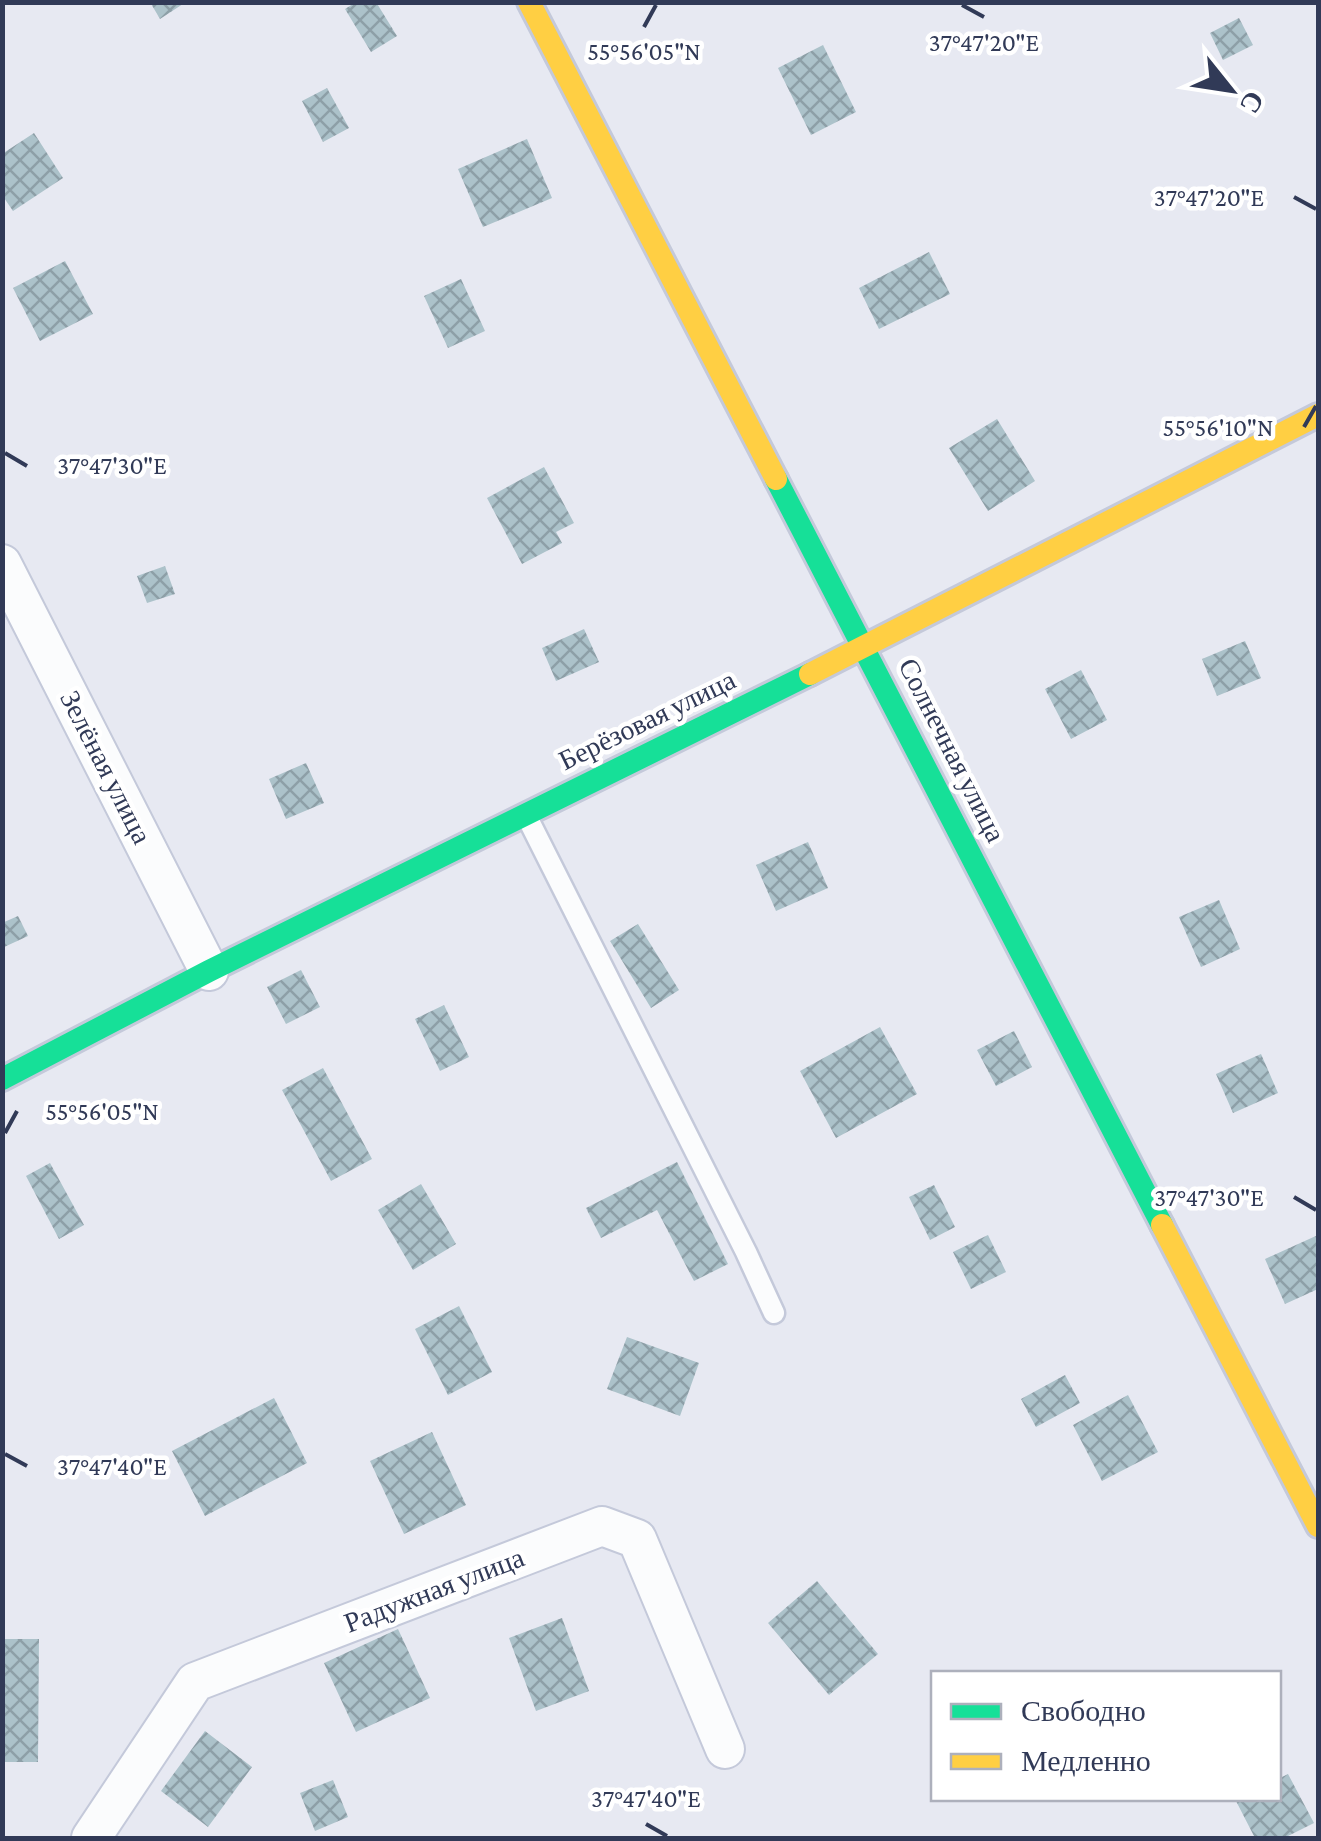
<svg xmlns="http://www.w3.org/2000/svg" width="1321" height="1841" viewBox="0 0 1321 1841" font-family="'Crimson Pro',serif">
<defs>
<pattern id="building-cross-hatch" width="8" height="8" patternUnits="userSpaceOnUse" patternTransform="scale(2.5)"><rect width="8" height="8" fill="#acc2ca"/><path d="M0 0l8 8M0 8l8-8" fill="none" stroke="#8d9fa7"/></pattern>
</defs>
<rect width="100%" height="100%" fill="#e7e9f2"/>
<!-- building -->
<path fill="url(#building-cross-hatch)" d="M150 2H186L160 19Z
M356 2H376L397 36 371 52 345 9Z
M1239 18 1253 45 1223 60 1210 33Z
M823 45 856 112 811 135 778 68Z
M327 88 349 128 323 142 302 101Z
M34 133 63 178 13 211 2 195V154Z
M527 139 552 198 483 227 458 169Z
M929 252 950 294 879 329 859 288Z
M65 261 93 314 40 341 13 288Z
M461 279 485 331 448 348 424 296Z
M997 419 1035 481 988 511 949 448Z
M544 467 574 523 556 532 562 543 522 564 487 498Z
M165 566 175 594 147 603 137 576Z
M584 629 599 662 556 681 542 648Z
M1245 641 1261 678 1217 696 1202 659Z
M1081 670 1107 720 1071 739 1045 689Z
M306 763 324 803 286 819 269 779Z
M808 842 828 888 776 911 756 865Z
M1219 900 1240 949 1201 967 1179 917Z
M18 916 28 936 2 948V923Z
M638 924 679 990 651 1008 610 941Z
M301 970 320 1007 286 1024 267 987Z
M444 1005 469 1057 440 1071 415 1019Z
M880 1027 917 1094 836 1138 800 1071Z
M1014 1031 1032 1067 996 1086 977 1050Z
M1261 1054 1278 1093 1233 1113 1216 1074Z
M323 1068 372 1159 331 1181 282 1090Z
M677 1162 728 1264 694 1281 657 1210 601 1238 586 1208Z
M50 1163 84 1225 59 1239 26 1176Z
M421 1184 456 1244 413 1270 378 1210Z
M934 1185 955 1227 930 1240 909 1197Z
M988 1235 1006 1272 971 1289 953 1252Z
M1318 1235V1289L1285 1304 1265 1259Z
M459 1306 492 1372 448 1395 415 1329Z
M627 1337 699 1363 680 1416 607 1389Z
M1065 1375 1080 1403 1036 1427 1021 1399Z
M1128 1395 1158 1452 1102 1481 1073 1425Z
M274 1398 307 1463 205 1516 172 1451Z
M432 1432 466 1505 404 1534 370 1461Z
M817 1581 878 1654 829 1695 768 1623Z
M562 1618 589 1691 536 1711 509 1638Z
M398 1629 430 1698 356 1732 324 1663Z
M2 1639H39L38 1762H2Z
M205 1731 252 1767 208 1827 161 1791Z
M1288 1774 1314 1823 1284 1838H1255L1236 1801 1241 1798H1278V1779Z
M333 1780 348 1817 315 1831 300 1793Z"/>
<g fill="none" stroke-linecap="round" stroke-linejoin="round">
<!-- lane casing -->
<g stroke="#c4c9da" stroke-width="25">
<path id="lane" d="M526 815 746 1252 774 1313"/>
</g>
<!-- street casing -->
<g stroke="#c4c9da" stroke-width="42">
<path id="street" d="M2 564 209 971
M91 1838 195 1682 602 1526 637 1539 725 1749"/>
</g>
<!-- fast casing -->
<g stroke="#c4c9da" stroke-width="28">
<path id="fast" d="M776 479 1162 1225
M2 1079 209 971 810 674"/>
</g>
<!-- slow casing -->
<g stroke="#c4c9da" stroke-width="28">
<path id="slow" d="M529 2 776 479
M810 674 1318 415
M1162 1225 1318 1526"/>
</g>
<!-- lane -->
<use href="#lane" stroke="#fbfcfd" stroke-width="20"/>
<!-- street -->
<use href="#street" stroke="#fbfcfd" stroke-width="38"/>
<!-- fast -->
<use href="#fast" stroke="#16e098" stroke-width="22"/>
<!-- slow -->
<use href="#slow" stroke="#ffcf43" stroke-width="22"/>
</g>
<!-- ticks -->
<path fill="none" stroke="#313a57" stroke-width="4" d="M962 5 984 17M644 27 656 5M1294 197 1316 209M1304 427 1316 406M5 453 27 466M5 1133 17 1111M1294 1197 1316 1210M5 1454 27 1466M646 1824 667 1836"/>
<g text-anchor="middle" dominant-baseline="central" stroke-width="9" stroke-linejoin="round" paint-order="stroke">
<!-- street labels -->
<g font-size="28" fill="#313a57" stroke="#fff">
<text transform="translate(647 720) rotate(-26)">Берёзовая улица</text>
<text transform="translate(952 750) rotate(63)">Солнечная улица</text>
<text transform="translate(106 767) rotate(63)">Зелёная улица</text>
<text transform="translate(434 1590) rotate(-21)">Радужная улица</text>
</g>
</g>
<g font-size="25" text-anchor="middle" fill="#313a57" stroke="#fff" stroke-width="9" stroke-linejoin="round" paint-order="stroke">
<text x="984" y="51">37°47'20"E</text>
<text x="644" y="60">55°56'05"N</text>
<text x="1209" y="206">37°47'20"E</text>
<text x="1218" y="436">55°56'10"N</text>
<text x="112" y="474">37°47'30"E</text>
<text x="102" y="1120">55°56'05"N</text>
<text x="1209" y="1206">37°47'30"E</text>
<text x="112" y="1475">37°47'40"E</text>
<text x="646" y="1807">37°47'40"E</text>
</g>
<!-- border -->
<rect width="1321" height="1841" fill="none" stroke="#313a57" stroke-width="10"/>
<!-- legend -->
<rect x="931" y="1671" width="350" height="130" fill="#ffffff" stroke="#adb0bc" stroke-width="2.5"/>
<rect x="951" y="1704" width="50" height="15" fill="#16e098" stroke="#adb0bc" stroke-width="2.5"/>
<text x="1021" y="1721" font-size="30" fill="#313a57">Свободно</text>
<rect x="951" y="1754" width="50" height="15" fill="#ffcf43" stroke="#adb0bc" stroke-width="2.5"/>
<text x="1021" y="1771" font-size="30" fill="#313a57">Медленно</text>
<!-- north arrow -->
<g transform="translate(1231 90) rotate(120)" stroke="#ffffff" stroke-width="8" paint-order="stroke">
<path d="M0-8L18 38L0 25L-18 38Z" fill="#313a57"/>
<text y="-15" font-size="28" font-weight="bold" text-anchor="middle" fill="#313a57">С</text>
</g>
</svg>
